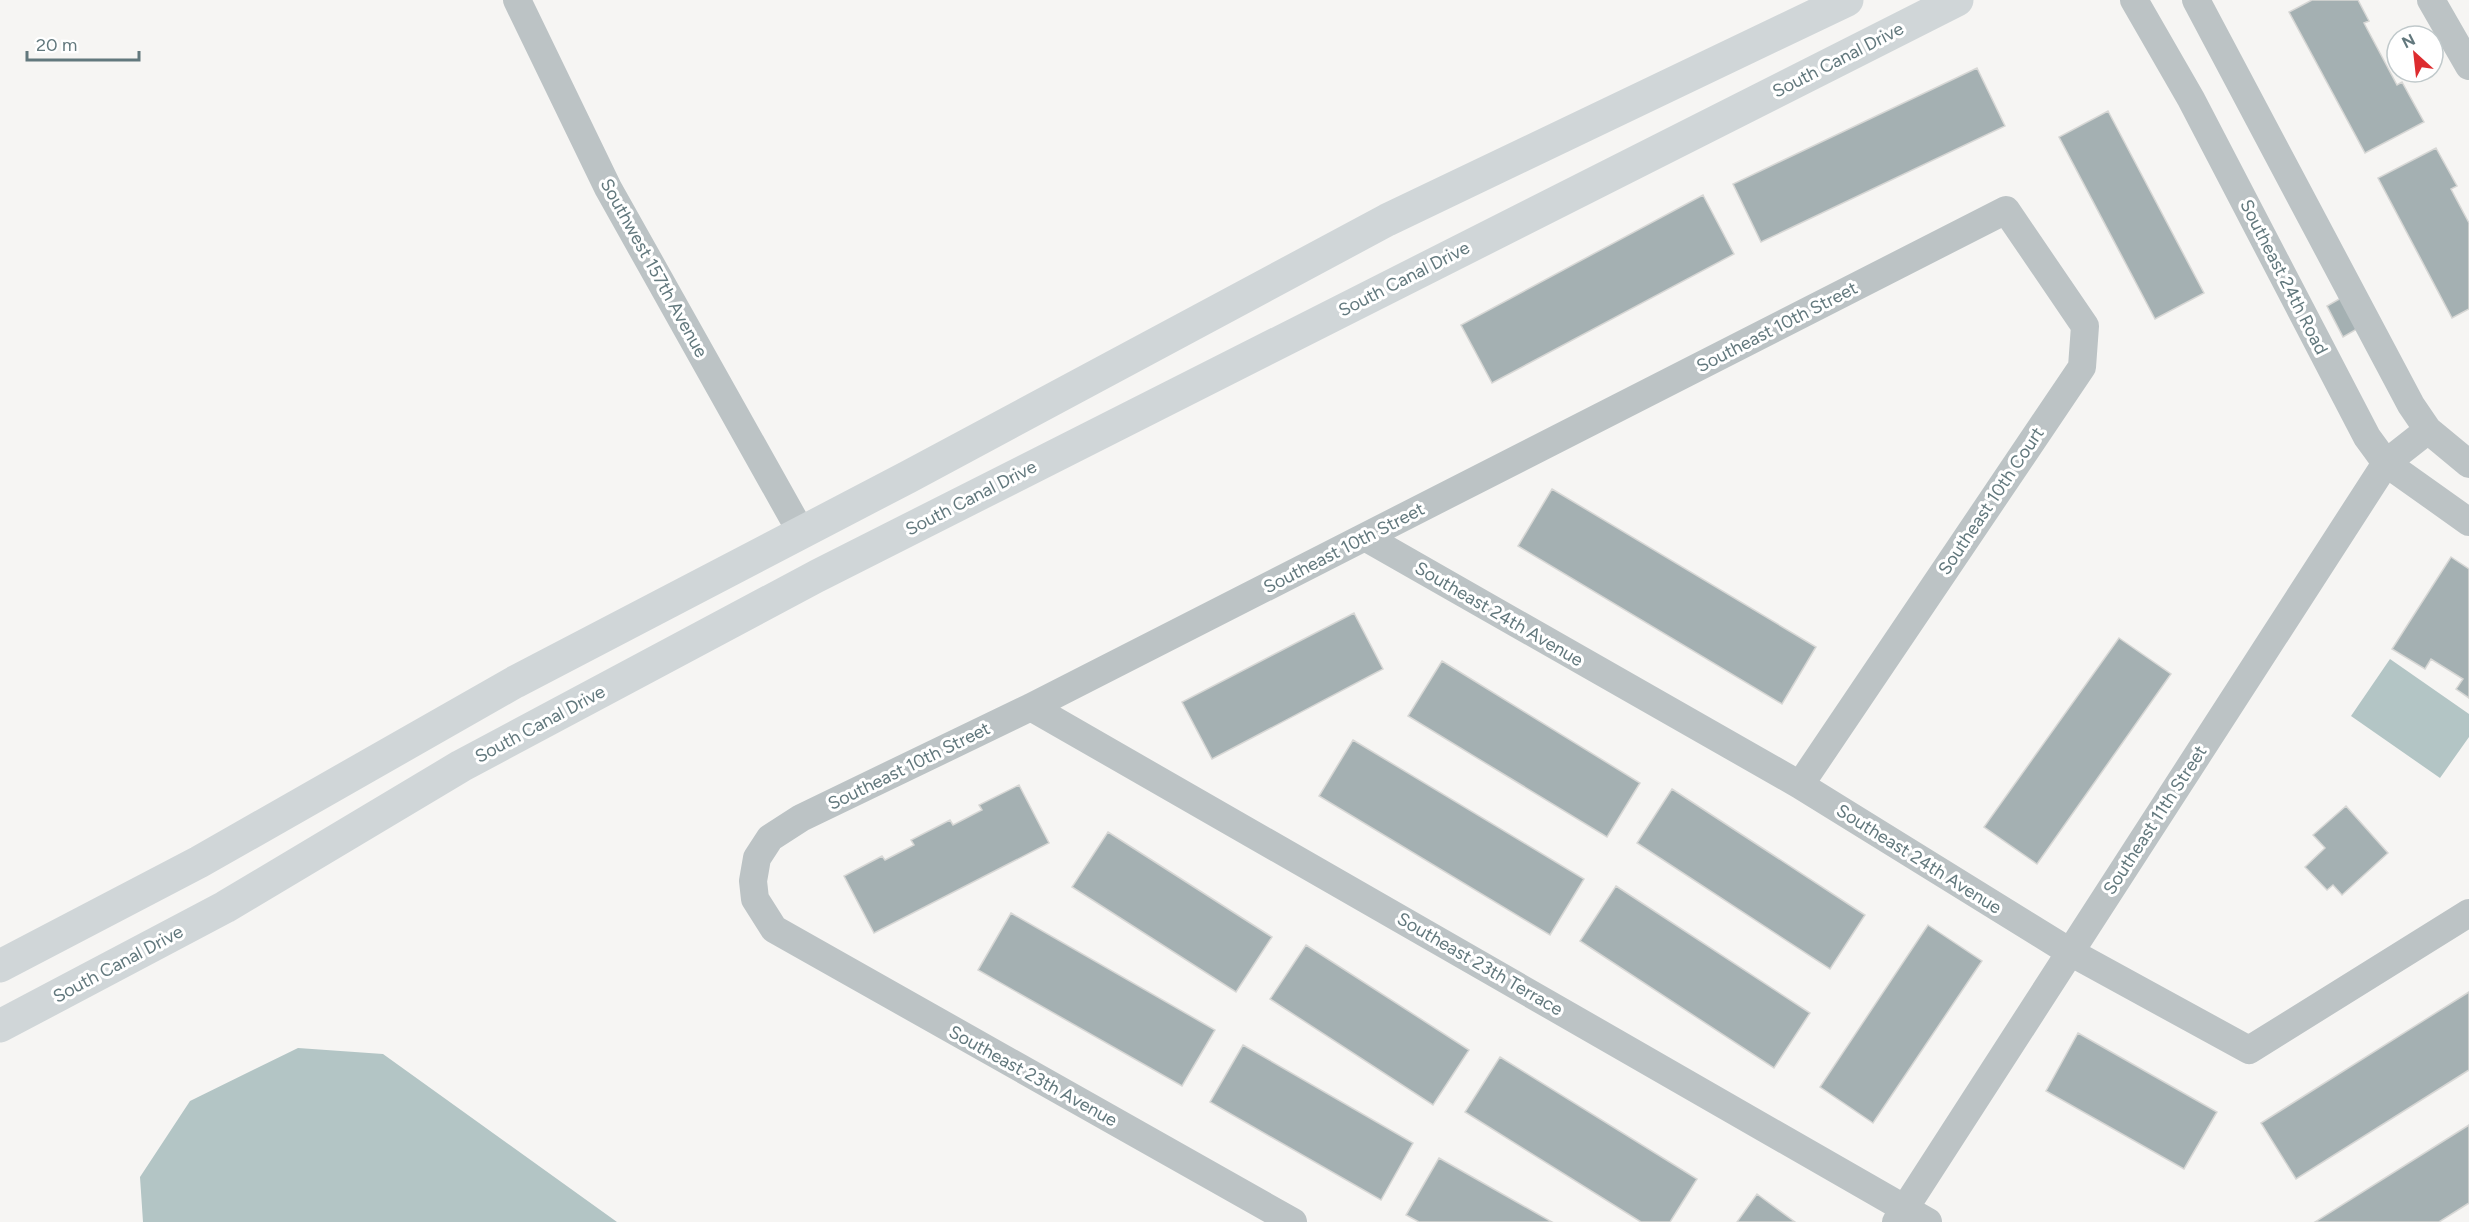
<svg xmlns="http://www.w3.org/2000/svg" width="2469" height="1222" viewBox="0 0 2469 1222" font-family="Figtree,sans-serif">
<rect width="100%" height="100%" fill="#f6f5f3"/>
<!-- water -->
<path fill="#b3c5c5" d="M2390 659 2469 714V737L2440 778 2351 716Z
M298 1048 383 1054 617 1222H143L140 1177 190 1101Z"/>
<!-- building -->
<path fill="#a4b0b2" stroke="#d7d7d5" stroke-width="1.5" d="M2312 0H2358L2369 21 2364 23 2397 85 2402 82 2424 122 2365 153 2289 12Z
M1977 68 2005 126 1761 242 1733 184Z
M2108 111 2204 293 2155 319 2059 137Z
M2436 148 2457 186 2451 189 2469 223V309L2452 318 2378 178Z
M1703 195 1734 254 1492 383 1461 325Z
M2341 298 2357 329 2343 337 2327 306Z
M1552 489 1816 647 1782 704 1518 546Z
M2451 557 2469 569V698L2456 689 2463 679 2431 659 2425 669 2392 649Z
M1354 613 1383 669 1212 759 1182 702Z
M2119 638 2171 674 2037 864 1984 827Z
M1442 661 1640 783 1607 837 1408 716Z
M1353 740 1584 879 1550 935 1319 796Z
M1019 785 1049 843 874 933 844 876 882 856 885 860 914 845 911 840 950 820 953 825 982 810 979 805Z
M1672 789 1865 915 1830 969 1637 843Z
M2346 806 2388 853 2342 895 2333 885 2327 890 2305 867 2325 848 2313 835Z
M1108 832 1272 937 1236 992 1072 887Z
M1616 886 1810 1013 1774 1068 1580 941Z
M1011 913 1215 1030 1182 1086 978 970Z
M1928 925 1982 961 1873 1123 1820 1087Z
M1306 945 1469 1050 1433 1105 1270 999Z
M2469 992V1070L2296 1179 2261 1123Z
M2078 1033 2217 1112 2184 1169 2046 1091Z
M1243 1045 1413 1143 1381 1200 1210 1102Z
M1500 1057 1697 1179 1670 1222H1641L1465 1112Z
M2469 1125V1203L2439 1222H2315Z
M1439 1158 1552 1222H1419L1406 1215Z
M1757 1194 1795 1222H1737Z"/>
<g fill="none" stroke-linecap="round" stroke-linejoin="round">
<!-- street -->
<path stroke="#bcc3c5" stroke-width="28" d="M517 0 608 188 801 532
M2134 0 2191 99 2367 437 2386 463 2469 522
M2196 0 2411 405 2428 430 2469 464
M2431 0 2469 66
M1365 537 1800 785 2070 952 2249 1050 2469 913
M1031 707 1928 1222
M1293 1222 774 929 755 899 753 881 757 858 770 838 801 818 1031 707 2006 210 2085 326 2082 367 1800 785
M1896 1222 2386 463 2428 430"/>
<!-- secondary -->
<path stroke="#d0d6d8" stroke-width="33" d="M0 966 199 862 515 682 908 477 1387 220 1847 0
M0 1026 225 907 461 766 817 576 1957 0"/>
</g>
<g text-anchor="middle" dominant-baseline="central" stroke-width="6" stroke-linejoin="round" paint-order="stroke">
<!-- street labels -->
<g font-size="18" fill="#62787d" stroke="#fff">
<text transform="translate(1838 60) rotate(-27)">South Canal Drive</text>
<text transform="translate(654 268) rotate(61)">Southwest 157th Avenue</text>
<text transform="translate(2284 277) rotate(63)">Southeast 24th Road</text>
<text transform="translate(1404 279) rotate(-27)">South Canal Drive</text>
<text transform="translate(1777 327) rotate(-27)">Southeast 10th Street</text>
<text transform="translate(971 498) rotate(-27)">South Canal Drive</text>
<text transform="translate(1991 501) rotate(-56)">Southeast 10th Court</text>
<text transform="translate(1344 548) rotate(-27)">Southeast 10th Street</text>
<text transform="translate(1499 614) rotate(30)">Southeast 24th Avenue</text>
<text transform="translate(540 724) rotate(-28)">South Canal Drive</text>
<text transform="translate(909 766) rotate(-26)">Southeast 10th Street</text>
<text transform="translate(2155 820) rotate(-57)">Southeast 11th Street</text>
<text transform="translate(1919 859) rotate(32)">Southeast 24th Avenue</text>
<text transform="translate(118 964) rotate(-28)">South Canal Drive</text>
<text transform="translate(1480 964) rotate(30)">Southeast 23th Terrace</text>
<text transform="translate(1033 1076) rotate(29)">Southeast 23th Avenue</text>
</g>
</g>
<!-- north arrow -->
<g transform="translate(2415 54) rotate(333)"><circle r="28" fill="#ffffff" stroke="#c0c9cb" stroke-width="1.5"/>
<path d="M0-4.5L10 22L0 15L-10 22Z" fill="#dd2c2f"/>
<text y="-9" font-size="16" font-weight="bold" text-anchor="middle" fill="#62787d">N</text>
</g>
<!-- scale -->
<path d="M27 51v9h112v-9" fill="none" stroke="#62787d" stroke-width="3"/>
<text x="36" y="51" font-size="18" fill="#62787d" stroke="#ffffff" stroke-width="4.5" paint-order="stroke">20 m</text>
</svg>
